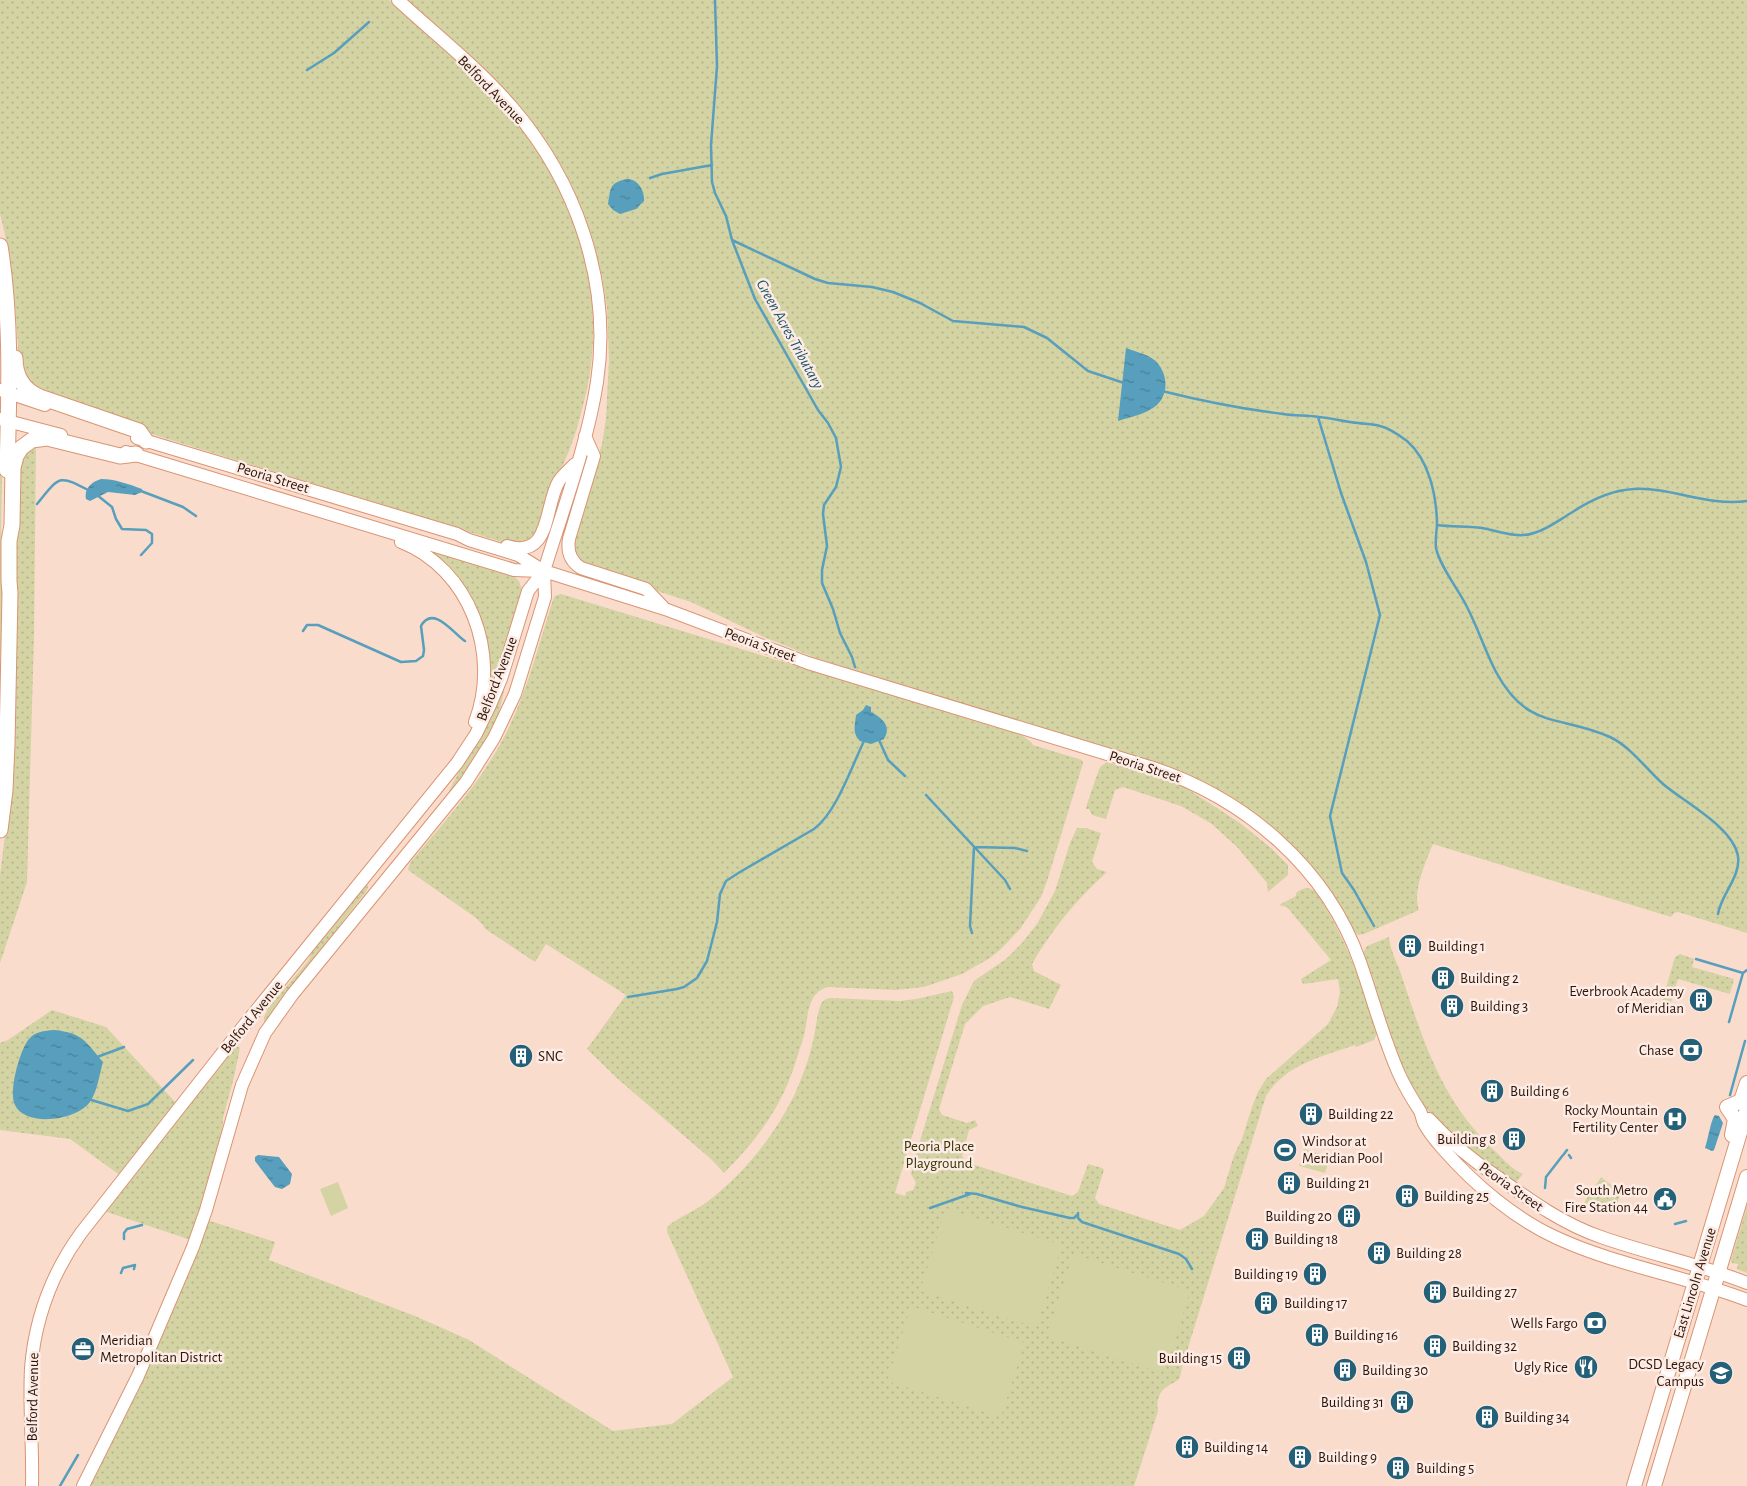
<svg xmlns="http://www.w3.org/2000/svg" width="1747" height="1486" viewBox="0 0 1747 1486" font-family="'Alegreya Sans',sans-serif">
<defs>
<pattern id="grass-dots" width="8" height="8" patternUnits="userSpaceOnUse" patternTransform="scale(1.25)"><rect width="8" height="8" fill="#d4d3a3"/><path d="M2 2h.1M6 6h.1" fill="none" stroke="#b6b48b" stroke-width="1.8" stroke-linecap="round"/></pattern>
<pattern id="water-ripples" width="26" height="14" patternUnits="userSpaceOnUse" patternTransform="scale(1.25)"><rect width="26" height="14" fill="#579fbc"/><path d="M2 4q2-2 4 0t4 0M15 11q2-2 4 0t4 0" fill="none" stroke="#488097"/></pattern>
</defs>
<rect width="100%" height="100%" fill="#fadccd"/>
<!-- grass -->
<path fill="url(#grass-dots)" d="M0 0H389C430 37 474 73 510 114 574 188 608 292 587 389 582 410 577 431 569 451 564 464 557 476 552 489 545 505 540 522 535 539L515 546 155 435 43 396 32 390 17 354 18 346C15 301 12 258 0 214Z
M407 0H1747V933L1678 912 1674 913 1671 917 1433 844C1426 861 1412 892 1419 910L1364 934 1358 935 1353 930C1337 907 1321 879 1304 858 1266 814 1215 784 1162 765L816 658 764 637 691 602 587 568 577 562 572 544 602 444 606 418 609 360 607 308 602 276 592 238 581 208 570 182 551 149 532 123Z
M0 429 3 431 1 530 4 578 0 667Z
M36 444 34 635 27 882 0 963V876L6 826 18 460Z
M429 549 513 575 519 581 522 590 496 677 489 697 486 644Z
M561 594 1022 735 1031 742 1033 745 1082 760 1083 763 1048 878 1041 897 1020 929 1001 949 990 958 962 974 924 987 896 990 828 987C805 993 809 1020 803 1039 798 1053 794 1069 788 1083 774 1117 751 1146 724 1173L711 1159 619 1080 587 1049 626 995 546 944 535 962 484 928V926L476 918 408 870 410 863C443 823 480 784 504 737 527 694 538 646 553 600L555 596Z
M501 690 504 691 497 721 452 793 449 791Z
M1107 762 1155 776 1186 788 1240 823 1271 848 1288 865V875L1268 892 1267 883 1238 848 1212 824 1181 806 1123 787 1115 790 1106 819 1092 815 1089 809H1086L1087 804 1099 769 1101 766Z
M1077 828H1086L1101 833 1092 862 1097 869 1107 872C1077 899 1052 929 1032 964L1034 971 1061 985 1049 1009 1010 997 983 1006 965 1024 939 1109 942 1115 967 1123 975 1120 978 1126 969 1130 962 1155 965 1162 1072 1196 1078 1192 1088 1164 1102 1168 1104 1170 1095 1198 1099 1204 1180 1230 1204 1216 1224 1188 1234 1155 1242 1139 1252 1107 1258 1092 1266 1079 1328 1024 1337 1007 1340 992 1338 979 1303 984 1301 979 1331 960 1287 907 1279 905 1296 896V893C1303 888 1308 885 1316 892 1347 939 1360 980 1377 1033L1374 1040 1356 1047 1355 1045C1321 1057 1286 1064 1266 1096L1182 1367C1181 1371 1181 1375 1179 1379 1176 1382 1172 1383 1168 1386 1159 1391 1156 1401 1158 1411L1134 1486H88L207 1220 275 1242 269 1260 415 1316 469 1340 613 1431 672 1424 733 1377 667 1232 668 1226C679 1217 695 1211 707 1202 744 1174 773 1137 794 1096 801 1080 808 1063 812 1045 816 1032 816 1016 821 1004 823 1000 826 999 830 998L900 1001 916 999 952 991 954 997 895 1193 905 1196 906 1192 913 1190 916 1183 911 1174 919 1144 962 1005 974 981 1006 959 1022 943 1037 924 1055 891 1070 843Z
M367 884 368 887 366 892C331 935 299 980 266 1024L264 1023V1017L269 1007 308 961 315 946Z
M1389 937C1390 951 1399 966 1403 980 1425 1046 1443 1103 1496 1152 1504 1160 1513 1170 1523 1174L1517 1181H1510L1440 1126 1421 1101 1409 1082 1398 1056 1363 953 1367 946Z
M1680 954 1694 959 1692 967 1734 979 1730 994 1678 979 1670 1005 1662 1002 1675 957Z
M52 1010 106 1027 178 1105 121 1176 70 1139 0 1130V1043L8 1040Z
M235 1045 240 1048 234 1077 223 1118 222 1137 191 1240 104 1211Z
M1601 1177 1620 1192 1617 1206 1608 1213 1583 1205 1590 1193 1592 1194 1593 1192 1592 1191Z
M1747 1206V1273L1737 1269 1738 1264 1732 1263 1731 1260Z"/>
<!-- pitch -->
<path fill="#d4d3a3" d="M1304 1149 1330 1157 1325 1173 1299 1166Z
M338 1182 348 1208 331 1216 320 1189Z
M946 1209 1062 1245 1036 1327 920 1291Z
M1073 1254 1190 1291 1166 1367 1157 1371 1047 1336Z
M911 1306 1025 1343 1001 1417 887 1381Z"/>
<!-- water -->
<path fill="url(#water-ripples)" d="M627 179C638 179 645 191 644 201L636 209 620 214 613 210 608 204C611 189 608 183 627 179Z
M1126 348C1133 351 1142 353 1148 356 1166 364 1172 391 1157 405 1147 414 1130 417 1118 421Z
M101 479C114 479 129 484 142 489V492L135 495 108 492 90 501 86 499C84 489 91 482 101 479Z
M866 705 871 707V712C882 718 892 726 884 739L871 744 860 741C852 734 855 725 856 715L863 710Z
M54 1030C83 1033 85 1041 103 1062 99 1075 98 1090 90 1102 77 1120 26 1128 15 1105 8 1093 20 1049 29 1039 36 1031 44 1031 54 1030Z
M1715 1115 1719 1116 1723 1123 1714 1150 1712 1151 1705 1148C1708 1140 1711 1119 1715 1115Z
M258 1155 279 1157 292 1174 290 1184 282 1189 275 1187 271 1182 255 1161V1157Z"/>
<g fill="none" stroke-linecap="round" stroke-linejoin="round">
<!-- stream -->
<path stroke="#579fbc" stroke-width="2.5" d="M715 0 717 66 711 145 712 182 715 193 726 216 732 240 755 299 818 410 828 423 836 438 841 467 836 487 824 505 823 514 827 546 822 570V583L833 609 840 633 852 657 855 667
M307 70 334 53 369 22
M650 178 662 174 712 165
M732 240 815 279 828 283 872 287 893 292 920 303 953 321 1024 327 1047 338 1088 371 1124 383
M1162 391C1202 401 1242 409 1283 414 1295 416 1307 415 1319 417 1332 418 1345 422 1358 423 1365 424 1373 424 1380 426 1389 428 1399 435 1407 441 1429 460 1436 494 1437 522 1437 530 1435 540 1436 548 1440 567 1459 590 1467 607 1478 628 1485 651 1496 672 1528 731 1559 714 1610 737 1631 747 1646 769 1663 784 1684 802 1733 827 1738 856 1741 877 1721 894 1718 914
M1318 417 1341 493 1366 562 1380 615 1330 816 1342 873 1354 890 1374 926
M141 491 183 507 196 516
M97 495 112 507 116 519 122 529 146 530 152 534V543L141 555
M37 504C60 476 58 474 90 491
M1437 525C1452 527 1467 526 1482 528 1499 531 1517 539 1534 533 1548 529 1559 520 1571 513 1589 501 1612 490 1634 489 1672 487 1708 507 1747 501
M303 631 307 625H318L401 662 416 661 423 656 424 650 421 626C433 604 454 634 465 641
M879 740 888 760 905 776
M926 795 1005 880 1010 889
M972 933 970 926 974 847 1015 848 1027 851
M1696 959 1743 973
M628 997 677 989 684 987 697 978 707 961 717 922 720 894 726 881 740 872 814 829C837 812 852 765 865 739
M1729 1022 1743 973 1747 970
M97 1057 124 1047
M1730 1095 1745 1041
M88 1099 128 1111 148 1104 193 1060
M1564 1154 1567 1150
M1569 1155 1571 1158
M1545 1188 1546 1177 1563 1155
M966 1193 977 1194 1022 1207 1070 1218H1074L1077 1215
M930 1208 970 1194
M1078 1213V1218L1082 1222 1179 1254 1186 1259 1192 1269
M1675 1224 1686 1221
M124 1239V1233L127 1229 142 1225
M121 1273 123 1268 135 1265 134 1269
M60 1486 78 1455"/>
<!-- secondary casing -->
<g stroke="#da9472" stroke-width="14">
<path id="secondary" d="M0 390 45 405
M0 419 61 435
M585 436 594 456 569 539C567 551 570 561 581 568L646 589 663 607
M137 438 457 534 469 540 518 555 544 571 665 609 808 663 1153 768C1246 799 1327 868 1360 962 1373 999 1383 1038 1399 1074 1405 1087 1412 1099 1420 1111 1422 1115 1422 1119 1424 1123 1429 1133 1437 1142 1444 1150 1475 1185 1515 1219 1557 1238 1618 1266 1685 1276 1747 1300
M126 452 514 570 541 571
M401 542C470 569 501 654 475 722
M507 546C552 560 544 505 559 481 563 475 570 469 575 464
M1429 1119C1450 1142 1473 1161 1499 1178 1531 1201 1563 1224 1601 1237 1649 1254 1699 1264 1747 1283
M32 1486C33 1447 29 1407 31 1368 35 1319 52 1273 81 1233L242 1028 457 763 476 734 490 705 501 679 528 591 544 571
M83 1486 138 1376 193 1247 206 1210 242 1085 265 1033 292 995 466 782 494 738 515 694 545 597 544 571C563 509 587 446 597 382 612 282 576 181 511 106 478 68 435 34 398 0"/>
</g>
<!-- primary casing -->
<g stroke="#da9472" stroke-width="16">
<path id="primary" d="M1732 1135 1735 1119 1727 1107 1741 1101 1747 1083
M1634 1486 1747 1109
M1654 1486 1747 1177"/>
</g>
<!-- highway casing -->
<g stroke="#da9472" stroke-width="17">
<path id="highway" d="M0 246C12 319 9 396 7 470
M15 358C15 376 23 390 40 397L139 431 146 441
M0 830 5 790 7 744 10 593 9 581V541L12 525 13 468 16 456 21 448 32 440 47 438 120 456 136 454"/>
</g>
<!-- secondary -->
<use href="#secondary" stroke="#fff" stroke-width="12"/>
<!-- primary -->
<use href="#primary" stroke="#fff" stroke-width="14"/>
<!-- highway -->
<use href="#highway" stroke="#fff" stroke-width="15"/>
</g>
<!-- icons -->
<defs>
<g id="building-disc" transform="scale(1.25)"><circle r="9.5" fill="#246078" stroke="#fcece5"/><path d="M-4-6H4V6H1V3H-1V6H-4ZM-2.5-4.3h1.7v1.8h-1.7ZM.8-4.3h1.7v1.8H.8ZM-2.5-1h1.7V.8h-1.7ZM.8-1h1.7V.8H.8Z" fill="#fff"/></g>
<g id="bank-disc" transform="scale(1.25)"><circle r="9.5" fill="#246078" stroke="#fcece5"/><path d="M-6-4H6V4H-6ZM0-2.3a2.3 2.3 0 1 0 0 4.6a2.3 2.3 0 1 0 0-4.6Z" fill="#fff"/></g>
<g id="hospital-disc" transform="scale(1.25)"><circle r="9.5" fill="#246078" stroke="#fcece5"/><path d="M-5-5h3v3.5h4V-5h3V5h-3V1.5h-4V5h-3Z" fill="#fff"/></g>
<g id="stadium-disc" transform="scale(1.25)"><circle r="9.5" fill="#246078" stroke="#fcece5"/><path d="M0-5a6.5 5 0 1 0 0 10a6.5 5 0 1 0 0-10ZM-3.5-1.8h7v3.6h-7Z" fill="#fff"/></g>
<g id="civic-disc" transform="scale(1.25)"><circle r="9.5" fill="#246078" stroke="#fcece5"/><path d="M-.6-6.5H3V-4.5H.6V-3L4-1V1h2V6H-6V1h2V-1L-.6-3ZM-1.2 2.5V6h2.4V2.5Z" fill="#fff"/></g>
<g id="office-disc" transform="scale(1.25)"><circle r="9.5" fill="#246078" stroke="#fcece5"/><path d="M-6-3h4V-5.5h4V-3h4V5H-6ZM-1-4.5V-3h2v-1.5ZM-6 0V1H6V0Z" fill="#fff"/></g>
<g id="restaurant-disc" transform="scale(1.25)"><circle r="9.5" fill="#246078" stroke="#fcece5"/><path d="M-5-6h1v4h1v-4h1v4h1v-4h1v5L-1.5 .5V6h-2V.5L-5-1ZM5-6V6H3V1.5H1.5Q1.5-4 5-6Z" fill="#fff"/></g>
<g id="school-disc" transform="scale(1.25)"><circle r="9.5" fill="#246078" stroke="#fcece5"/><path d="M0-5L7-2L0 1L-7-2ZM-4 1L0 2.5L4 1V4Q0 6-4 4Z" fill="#fff"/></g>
</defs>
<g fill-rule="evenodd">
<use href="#building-disc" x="1410" y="946"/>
<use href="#building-disc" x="1443" y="978"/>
<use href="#building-disc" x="1701" y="1000"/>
<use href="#building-disc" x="1452" y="1006"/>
<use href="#bank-disc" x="1691" y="1050"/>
<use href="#building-disc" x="521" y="1056"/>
<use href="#building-disc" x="1492" y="1091"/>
<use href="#building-disc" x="1311" y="1114"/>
<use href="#hospital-disc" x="1675" y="1119"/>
<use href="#building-disc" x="1514" y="1139"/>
<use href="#stadium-disc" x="1285" y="1150"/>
<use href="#building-disc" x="1289" y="1183"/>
<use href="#building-disc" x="1407" y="1196"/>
<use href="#civic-disc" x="1665" y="1199"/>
<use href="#building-disc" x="1349" y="1216"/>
<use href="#building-disc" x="1257" y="1239"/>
<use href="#building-disc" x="1379" y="1253"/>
<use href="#building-disc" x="1315" y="1274"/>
<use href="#building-disc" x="1435" y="1292"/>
<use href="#building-disc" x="1266" y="1303"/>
<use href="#bank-disc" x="1595" y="1323"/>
<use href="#building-disc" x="1317" y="1335"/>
<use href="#building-disc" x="1435" y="1346"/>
<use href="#office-disc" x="83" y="1349"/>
<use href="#building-disc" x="1239" y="1358"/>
<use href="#restaurant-disc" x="1586" y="1367"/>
<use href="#building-disc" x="1345" y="1370"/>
<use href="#school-disc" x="1721" y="1373"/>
<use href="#building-disc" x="1402" y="1402"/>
<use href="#building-disc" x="1487" y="1417"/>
<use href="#building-disc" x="1187" y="1447"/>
<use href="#building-disc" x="1300" y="1457"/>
<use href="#building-disc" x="1398" y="1468"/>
</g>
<g text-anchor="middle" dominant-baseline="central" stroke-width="5" stroke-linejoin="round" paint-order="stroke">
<!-- street labels -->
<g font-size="15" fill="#2f1507" stroke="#fcece5">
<text transform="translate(491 90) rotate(46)">Belford Avenue</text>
<text transform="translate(273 478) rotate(17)">Peoria Street</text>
<text transform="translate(760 645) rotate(20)">Peoria Street</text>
<text transform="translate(497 679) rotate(-69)">Belford Avenue</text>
<text transform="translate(1145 767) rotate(18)">Peoria Street</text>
<text transform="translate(252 1017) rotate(-51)">Belford Avenue</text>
<text transform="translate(1511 1187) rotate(35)">Peoria Street</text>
<text transform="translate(1695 1283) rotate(-73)">East Lincoln Avenue</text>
<text transform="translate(33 1397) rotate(-89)">Belford Avenue</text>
</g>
<!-- poi labels -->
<g font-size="15" fill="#2f1507" stroke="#fcece5" text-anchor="start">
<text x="1428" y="946">Building 1</text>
<text x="1460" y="978">Building 2</text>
<text x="1684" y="991" text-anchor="end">Everbrook Academy<tspan x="1684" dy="17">of Meridian</tspan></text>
<text x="1470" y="1006">Building 3</text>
<text x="1674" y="1050" text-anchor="end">Chase</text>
<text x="538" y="1056">SNC</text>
<text x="1510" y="1091">Building 6</text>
<text x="1658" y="1110" text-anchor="end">Rocky Mountain<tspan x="1658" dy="17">Fertility Center</tspan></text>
<text x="1328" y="1114">Building 22</text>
<text x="1496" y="1139" text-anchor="end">Building 8</text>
<text x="1302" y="1141">Windsor at<tspan x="1302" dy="17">Meridian Pool</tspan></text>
<text x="1306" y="1183">Building 21</text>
<text x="1648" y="1190" text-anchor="end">South Metro<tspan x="1648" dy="17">Fire Station 44</tspan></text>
<text x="1424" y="1196">Building 25</text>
<text x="1332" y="1216" text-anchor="end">Building 20</text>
<text x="1274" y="1239">Building 18</text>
<text x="1396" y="1253">Building 28</text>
<text x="1298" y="1274" text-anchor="end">Building 19</text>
<text x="1452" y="1292">Building 27</text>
<text x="1284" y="1303">Building 17</text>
<text x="1578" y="1323" text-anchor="end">Wells Fargo</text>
<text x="1334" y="1335">Building 16</text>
<text x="100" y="1340">Meridian<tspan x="100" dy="17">Metropolitan District</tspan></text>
<text x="1452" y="1346">Building 32</text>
<text x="1222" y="1358" text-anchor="end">Building 15</text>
<text x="1704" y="1364" text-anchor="end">DCSD Legacy<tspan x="1704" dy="17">Campus</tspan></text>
<text x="1568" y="1367" text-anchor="end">Ugly Rice</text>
<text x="1362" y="1370">Building 30</text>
<text x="1384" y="1402" text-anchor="end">Building 31</text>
<text x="1504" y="1417">Building 34</text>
<text x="1204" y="1447">Building 14</text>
<text x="1318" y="1457">Building 9</text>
<text x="1416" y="1468">Building 5</text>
</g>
<!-- park labels -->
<g font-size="15" fill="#373400" stroke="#fcece5">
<text x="939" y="1146">Peoria Place<tspan x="939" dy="17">Playground</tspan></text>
</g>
<!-- water labels -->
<g font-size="16" font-style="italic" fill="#1b556b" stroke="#fcece5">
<text transform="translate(790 334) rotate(61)">Green Acres Tributary</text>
</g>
</g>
</svg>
